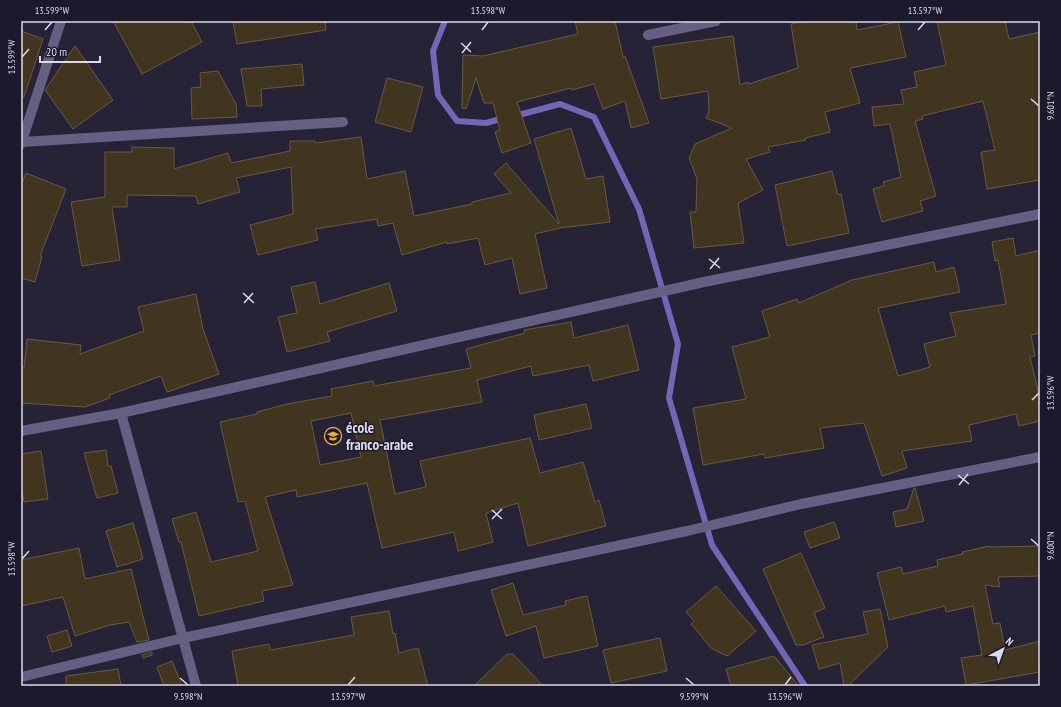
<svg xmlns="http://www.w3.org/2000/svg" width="1061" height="707" viewBox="0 0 1061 707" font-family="'PT Sans Narrow',sans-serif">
<rect width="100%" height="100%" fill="#262337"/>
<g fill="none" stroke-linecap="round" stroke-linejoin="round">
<!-- stream -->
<path stroke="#7664b7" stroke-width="6" d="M445 21 433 51 438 95 457 121 486 123 504 118
M515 116 560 104 594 117 639 209 678 344 669 398 712 545 805 686"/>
</g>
<!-- building -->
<path fill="#413520" stroke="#675a44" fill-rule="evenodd" d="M113 21H191L202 42 142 74Z
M233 21H325L326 30 237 44Z
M575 21H615L623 57 625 56 649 123 631 128 625 101 603 109 594 84 572 90 571 88 517 102 531 143 502 153 495 132 500 130 493 103H484L476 78 466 109 462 108 463 55 483 56 578 34Z
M810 21H856L857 30 898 22 906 57 850 68 860 103 825 112 830 132 805 138 806 140 768 147 770 152 746 159 763 190 738 203 744 243 694 248 690 212H696L697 179 689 158 695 144 732 128 706 118 709 111 708 91 661 99 653 47 733 36 740 85 748 82 749 84 798 68 791 24Z
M937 21H1005L1009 39 1040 32V180L987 189 981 152 995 150 983 101 922 116 923 119 915 121 936 196 920 201 923 211 882 222 873 189 884 186 883 182 901 177 890 124 874 126 872 107 904 104 901 90 917 87 914 72 946 65Z
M21 31 43 39 24 97 21 96Z
M75 46 113 100 73 129 45 90Z
M302 64 304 85 261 89 262 106H247L241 69Z
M218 71 236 104 237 117 192 119 191 88 201 87 200 73Z
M387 78 423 87 411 132 375 122Z
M571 128 586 179 603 176 610 222 560 228 535 234 547 288 520 294 512 258 485 265 478 238 447 244V242L402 255 393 223 378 226 377 219 315 229 318 240 258 255 250 225 293 214 291 167 236 178 240 192 198 204 196 196 127 195V207H112L120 260 82 266 71 202 105 197V152H132V147L174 148V169L228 153 231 163 290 151V141H315V143L361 137 367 179 405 171 414 216 472 204V202L511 193 494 174 506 163 559 224 534 139Z
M832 171 838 195 841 194 849 233 787 246 775 185Z
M26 173 66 189 40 256H42L35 282 21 278V185Z
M1013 238 1016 256 1040 250V333L1031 335 1035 356 1030 357 1040 399V421L1019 426 1016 414 969 425 972 441 902 451 907 468 882 476 864 423 820 428 824 448 765 458 764 454 703 465 693 408 746 399 732 347 770 337 762 311 797 299 799 303 852 280 934 262 936 272 954 267 960 292 878 308 898 376 930 367 924 344 956 336 950 313 1006 304 998 260 995 261 992 242Z
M315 282 320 304 389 283 397 311 327 332 330 341 287 352 278 317 297 313 291 287Z
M196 294 203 329 219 374 167 392 161 376 109 395 110 398 85 407 21 403V367L24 368 27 339 81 345 80 354 144 331 138 307Z
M571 322 574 338 628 325 639 370 593 381 589 365 533 376 531 366 477 380 482 402 380 420 395 494 426 487 420 461 530 438 540 473 583 462 595 502 599 500 606 526 528 546 518 503 486 513 493 542 458 551 454 532 382 548 367 483 297 497 296 490 265 497 293 585 262 591 264 601 199 616 181 542H179L172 519 196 512 211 562 258 551 245 501 238 502 220 422 257 414V412L287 404 332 396 331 389 373 381 374 386 471 368 466 349 525 333 524 330ZM351 413 361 457 320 465 311 421Z
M586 404 592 428 539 440 534 415Z
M106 450 108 466H111L118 493 97 498 84 453Z
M41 451 48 499 24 502 21 482V454Z
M914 488H915L924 521 896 527 893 512 907 509Z
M834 522 840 538 810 548 804 532Z
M133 523 143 559 117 567 106 531Z
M990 546V547L1040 546V576L998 577 1000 587 985 585 993 624 1000 623 1005 650 1040 641V672L966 685 961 658 982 655 973 606 946 612 945 606 889 620 877 573 901 567 903 574 938 566 937 560 963 554 962 552Z
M79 548 85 579 131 569 149 640 137 642 129 622 110 625 75 636 63 597 21 606V560Z
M801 553 825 608 814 613 824 637 803 645H796L763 569Z
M513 583 523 615 566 605 565 601 587 596 598 646 544 658 536 626 506 636 491 590Z
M716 586 756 631 727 656 711 648 691 624 694 621 686 612Z
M880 609 888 647 848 686H844L840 663 819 669 812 645 868 634 863 612Z
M389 611 393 634 395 633 399 653 418 648 428 686H238L232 651 269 644 270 650 354 635 351 617Z
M67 630 72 646 52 652 47 636Z
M660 638 667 671 611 683 603 650Z
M152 652V655L143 658 142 655Z
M507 654H513L543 686H474Z
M774 656 799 686H731L726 669Z
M172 661 182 686H164L157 667Z
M118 669 121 686H66V676Z"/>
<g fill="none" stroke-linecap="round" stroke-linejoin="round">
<!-- minor -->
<path stroke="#655f83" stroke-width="10" d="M648 35 716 21
M22 142 343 122
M21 144 61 21
M121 413 196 686
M21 431 121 413 704 282 1040 214
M21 677 183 638 687 531 801 504 1040 457"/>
</g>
<!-- ticks -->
<path fill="none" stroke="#dcdae8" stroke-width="1.5" d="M45 30 52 22M482 30 488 22M918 30 925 22M461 43 471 52M462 53 471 42M22 57 29 49M1031 99 1039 106M709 259 720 268M710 269 719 258M243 293 254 303M244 303 253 293M1032 400 1039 393M958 475 969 484M959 485 968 474M492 510 502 519M492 519 502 509M1031 539 1039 546M22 559 29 551M180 678 188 685M686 678 694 685M348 685 355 677M785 685 791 677"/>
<!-- icons -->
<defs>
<g id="school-ring" transform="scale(0.9)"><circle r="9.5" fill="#1d192d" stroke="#e6ac36" stroke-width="1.5"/><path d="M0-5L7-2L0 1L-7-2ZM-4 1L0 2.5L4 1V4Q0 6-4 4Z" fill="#e6ac36"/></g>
</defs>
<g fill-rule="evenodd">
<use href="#school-ring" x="333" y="436"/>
</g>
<g text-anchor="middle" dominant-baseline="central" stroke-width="3" stroke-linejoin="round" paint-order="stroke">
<!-- poi labels -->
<g font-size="15" font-weight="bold" fill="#dcdae8" stroke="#1d192d" text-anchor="start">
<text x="346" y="427">école<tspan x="346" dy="17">franco-arabe</tspan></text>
</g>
</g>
<!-- border -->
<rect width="1061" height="707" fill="none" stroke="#1d192d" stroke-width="44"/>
<!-- north arrow -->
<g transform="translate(1003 649) rotate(41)" stroke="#1d192d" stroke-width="3" paint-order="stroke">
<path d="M0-3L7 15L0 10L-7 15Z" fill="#dcdae8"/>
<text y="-6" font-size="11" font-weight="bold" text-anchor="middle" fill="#dcdae8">N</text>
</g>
<!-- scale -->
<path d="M40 56v6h60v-6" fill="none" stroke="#dcdae8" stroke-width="2"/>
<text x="46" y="56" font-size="12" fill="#dcdae8" stroke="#1d192d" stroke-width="3" paint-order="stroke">20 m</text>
<rect x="22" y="22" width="1017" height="663" fill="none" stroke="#dcdae8" stroke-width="1.5"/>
<g font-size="10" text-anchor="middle" fill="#dcdae8">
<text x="52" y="14">13.599°W</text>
<text x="488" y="14">13.598°W</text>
<text x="925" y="14">13.597°W</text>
<text transform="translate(11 57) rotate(-90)" y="4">13.599°W</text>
<text transform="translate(1050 106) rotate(-90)" y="4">9.601°N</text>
<text transform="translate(1050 393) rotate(-90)" y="4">13.596°W</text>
<text transform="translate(1050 546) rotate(-90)" y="4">9.600°N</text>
<text transform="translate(11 559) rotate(-90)" y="4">13.598°W</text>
<text x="188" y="700">9.598°N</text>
<text x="348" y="700">13.597°W</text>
<text x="694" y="700">9.599°N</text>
<text x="785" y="700">13.596°W</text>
</g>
</svg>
